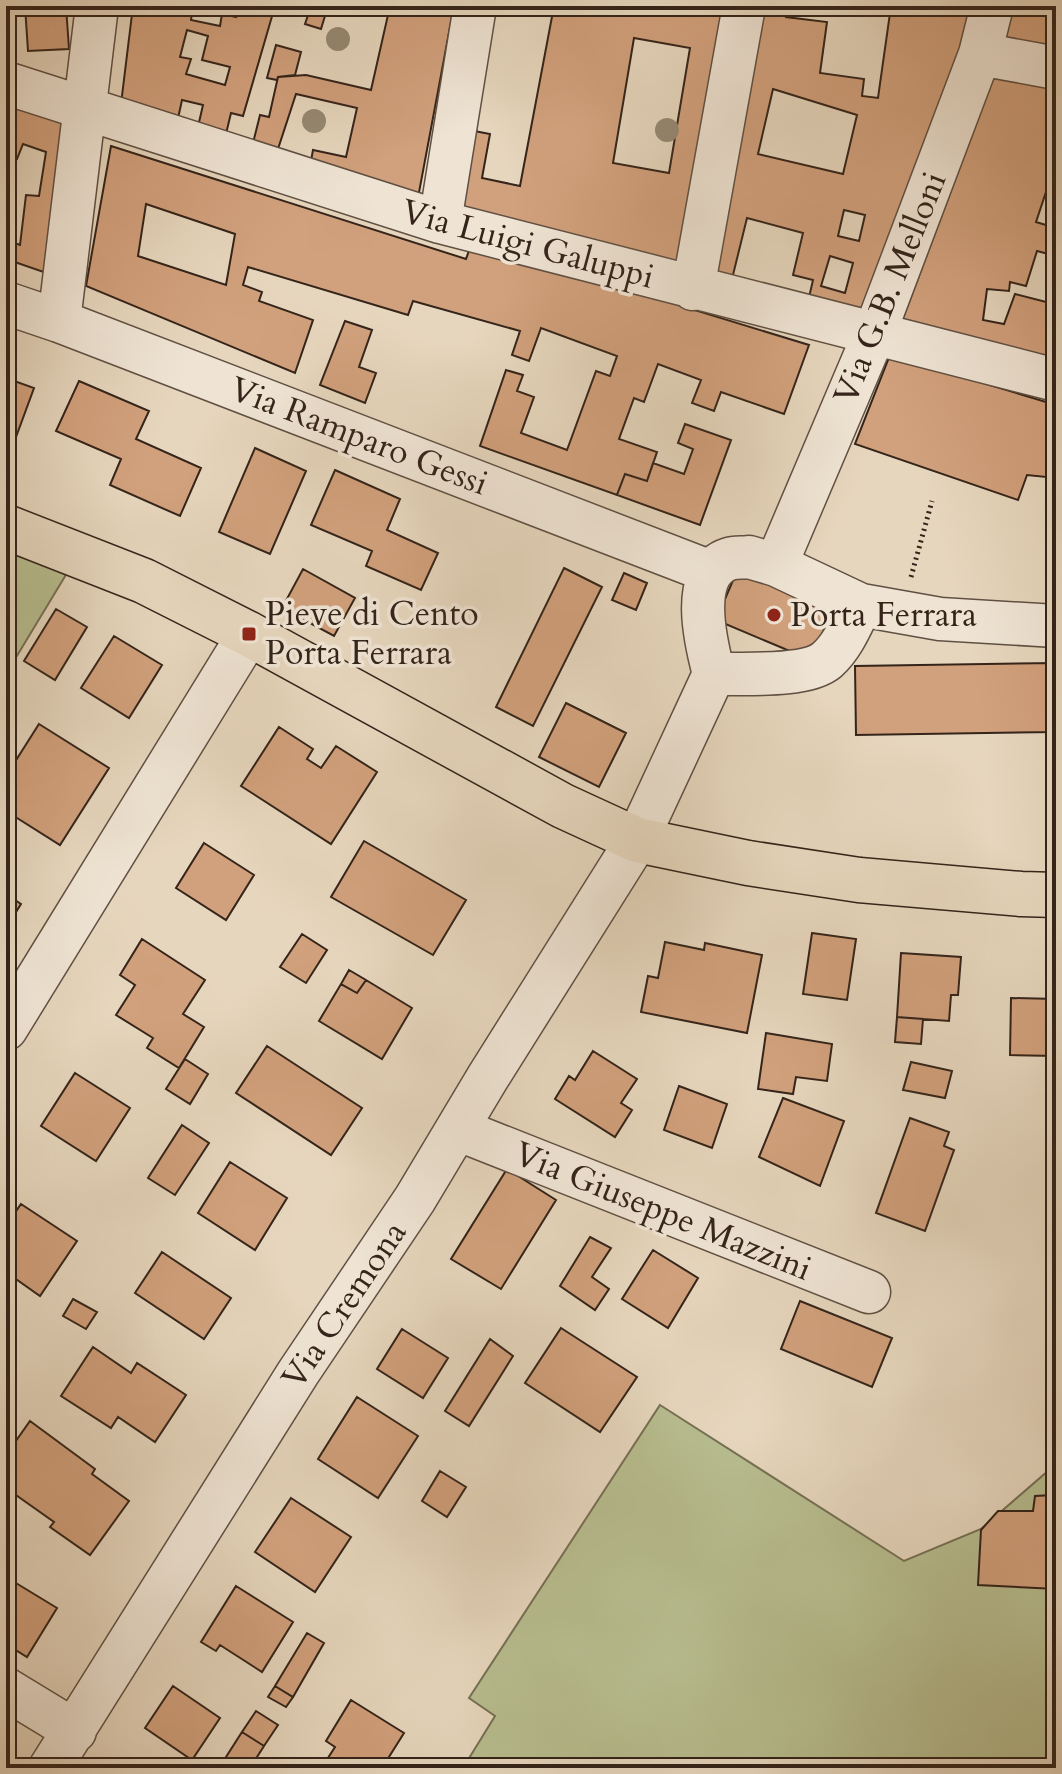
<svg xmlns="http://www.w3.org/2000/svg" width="1062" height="1774" viewBox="0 0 1062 1774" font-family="Cardo,serif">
<rect width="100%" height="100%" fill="#e6d6bd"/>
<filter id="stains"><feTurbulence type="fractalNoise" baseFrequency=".0025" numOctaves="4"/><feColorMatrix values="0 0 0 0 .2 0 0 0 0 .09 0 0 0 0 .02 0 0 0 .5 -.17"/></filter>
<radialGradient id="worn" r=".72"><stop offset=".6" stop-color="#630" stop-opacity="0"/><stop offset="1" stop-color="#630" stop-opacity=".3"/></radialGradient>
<!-- green -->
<path fill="#b7bd8f" stroke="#767054" stroke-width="2" d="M6 551 67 573 6 674Z
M660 1405 904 1561 981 1529 1056 1464V1768H463L495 1716 469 1698Z"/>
<!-- building -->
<path fill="#d1a07c" stroke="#34241a" stroke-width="2" fill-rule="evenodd" d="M25 6H66L69 49 28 51Z
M133 6H193L191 20 220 26 222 14 236 17 238 6H275L243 116 231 113 225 138 197 131 203 105 182 100 177 123 121 104ZM187 30 208 36 202 60 230 67 225 85 186 74 191 59 180 57Z
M311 6H328L321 29 305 24Z
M390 6H454L417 203 310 166 313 150 346 157 357 108 296 94 276 155 252 147 260 115 269 117 278 77 306 75 371 90Z
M554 6H679L705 12 706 6H734L685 274 454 206 469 130 490 134 482 178 520 186ZM634 38 690 48 669 173 613 163Z
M755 6H787L786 17 827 22 820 73 864 79 862 96 878 98 891 6H976L864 324 807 306 813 280 793 275 803 233 747 218 731 283 702 276ZM773 89 857 115 843 174 758 154ZM844 210 865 215 859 241 838 236ZM830 256 853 263 845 293 821 286Z
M1000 6H1056V52L990 40Z
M276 45 301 52 295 75 278 77 277 80 267 78Z
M997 68 1056 79V142L1051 162 1056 164V191L1047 189 1036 222 1056 228V256L1037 251 1026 286 1010 282 1009 291 987 289 983 320 1004 324 1015 294 1054 304 1056 299V368L902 321Z
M6 101 78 127 55 276 6 259V240L20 245 26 195 39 196 46 152 23 144 17 159 6 155Z
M111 146 466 259 472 242 809 345 784 414 721 392 714 411 692 403 701 380 658 364 644 402 634 398 619 439 657 452 647 481 625 474 617 495 480 446 506 370 523 375 517 391 534 397 521 433 567 450 596 371 610 376 617 356 541 328 529 361 512 355 520 331 413 301 408 315 248 267 243 285 262 292 259 301 313 320 295 373 86 286ZM146 204 235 234 226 285 138 256Z
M345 321 372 330 359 367 376 373 365 403 320 385Z
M890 355 1056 405V478L1027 475 1018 500 855 444Z
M6 378 34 388 16 437 6 433Z
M79 381 149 411 136 439 201 468 180 516 110 485 121 459 56 431Z
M685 424 731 440 700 525 617 495 625 474 647 481 653 463 684 474 693 449 678 443Z
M255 448 306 471 270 554 219 532Z
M335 470 400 499 387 530 438 553 421 590 366 566 372 551 311 525Z
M564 568 602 587 533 726 496 707Z
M303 569 355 598 334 636 282 608Z
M737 571 832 611 811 660 716 620Z
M624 573 647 583 636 610 612 600Z
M56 609 87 627 55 680 24 661Z
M114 636 162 665 129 718 81 688Z
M1056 663V732L856 735 855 666Z
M566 703 626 733 599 787 539 757Z
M39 724 109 768 60 845 6 811V776Z
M279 727 313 749 307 759 321 768 336 746 377 772 331 844 241 786Z
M364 841 466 900 433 955 331 897Z
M204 843 254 875 226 920 176 888Z
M6 894 21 904 6 928Z
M812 933 856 939 847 1000 803 994Z
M302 934 327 950 306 983 280 967Z
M142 939 205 980 183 1014 204 1027 179 1068 147 1048 153 1038 116 1015 135 985 120 975Z
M665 942 704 950 705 943 762 955 747 1033 641 1012 648 976 658 978Z
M901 953 961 957 958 995H951L949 1021 897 1017Z
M349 970 366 980 357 993 341 984Z
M366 980 412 1008 382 1059 319 1021 341 984 357 993Z
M1011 998 1056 999V1056L1010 1055Z
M897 1017 923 1019 921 1044 895 1042Z
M766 1033 832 1044 827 1081 796 1077 793 1094 758 1089Z
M267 1046 362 1108 331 1155 236 1093Z
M593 1051 637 1079 621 1103 632 1110 615 1137 555 1099 569 1076 575 1080Z
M185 1059 208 1074 190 1104 166 1089Z
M911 1062 952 1071 945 1098 903 1090Z
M75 1073 130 1108 96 1161 41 1126Z
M679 1086 727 1104 712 1148 664 1130Z
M783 1098 844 1121 820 1186 759 1157Z
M910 1118 949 1132 944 1146 954 1150 925 1231 876 1213Z
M182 1125 209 1143 175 1195 148 1178Z
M230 1162 287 1198 255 1250 198 1213Z
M507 1169 556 1200 501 1289 451 1259Z
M21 1204 77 1241 40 1296 6 1272V1226Z
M590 1237 611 1248 592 1277 609 1289 595 1310 560 1286Z
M653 1250 698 1278 668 1328 622 1299Z
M162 1252 231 1298 204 1339 135 1293Z
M73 1299 97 1312 86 1329 63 1316Z
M800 1301 892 1338 872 1387 781 1349Z
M561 1328 637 1377 600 1432 525 1383Z
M402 1329 448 1358 423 1398 377 1369Z
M490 1339 513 1356 469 1426 445 1411Z
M93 1347 131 1373 137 1363 186 1395 155 1442 118 1417 111 1428 61 1396Z
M357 1397 418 1436 378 1498 318 1459Z
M30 1421 95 1469 92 1474 129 1501 90 1555 50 1527 54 1522 6 1488V1455Z
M440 1471 466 1487 447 1517 422 1501Z
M1054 1489H1056V1589L978 1585 981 1530 998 1511H1033L1035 1496 1053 1495Z
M291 1498 351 1537 315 1592 255 1552Z
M6 1577 57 1608 27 1657 6 1644Z
M236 1586 293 1622 262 1672 220 1645 216 1651 201 1642Z
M307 1633 324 1643 293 1697 275 1686Z
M173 1686 220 1718 192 1760 145 1728Z
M275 1686 293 1697 286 1707 268 1697Z
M351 1700 404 1733 382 1768H345L328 1758 335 1747 326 1741Z
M256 1711 278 1725 264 1746 242 1732Z
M242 1732 264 1746 250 1768H219Z"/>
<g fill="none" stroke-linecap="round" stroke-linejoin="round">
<!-- minor casing -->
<g stroke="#605043" stroke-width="45">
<path id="minor" d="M980 54 1056 68
M6 83 440 222 1056 380
M440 222 475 6
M693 289 744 6
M6 303 59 321 711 572
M59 321 97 6
M749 557 776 565 861 605C852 623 843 646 827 660 806 678 742 673 714 674 706 644 688 572 729 559 735 557 743 558 749 557Z
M776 565 875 332 980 54 992 6
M861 605 940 619 1056 626
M6 1029 249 634
M457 1129 869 1292
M6 1689 75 1731
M50 1768 298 1373 415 1199 488 1077 637 840 714 674"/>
</g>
<!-- major casing -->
<g stroke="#34241a" stroke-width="47">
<path id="major" d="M6 527 144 581 249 634 563 806 637 840 748 863 859 880 1021 894 1056 895"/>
</g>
<!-- path -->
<path stroke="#34241a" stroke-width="5" stroke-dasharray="2 4" stroke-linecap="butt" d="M911 577 932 501"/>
<!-- minor -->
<use href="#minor" stroke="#efe4d4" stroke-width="42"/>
<!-- major -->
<use href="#major" stroke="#e6d6bd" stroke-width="44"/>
</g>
<!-- trees -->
<g fill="#968973">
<circle cx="338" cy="39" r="12"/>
<circle cx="314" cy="121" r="12"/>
<circle cx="667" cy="130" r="12"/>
</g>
<!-- markers -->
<g fill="#8f2418" stroke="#efe4d4" stroke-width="3">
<circle cx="774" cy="615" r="8"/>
<rect x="241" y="626" width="16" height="16" rx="4"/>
</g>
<g text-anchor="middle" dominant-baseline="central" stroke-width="7" stroke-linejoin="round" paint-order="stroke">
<!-- street labels -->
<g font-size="34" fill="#34241a" stroke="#efe4d4">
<text transform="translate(528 244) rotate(15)">Via Luigi Galuppi</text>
<text transform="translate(890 288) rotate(-68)">Via G.B. Melloni</text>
<text transform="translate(359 436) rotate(21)">Via Ramparo Gessi</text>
<text transform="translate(663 1211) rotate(22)">Via Giuseppe Mazzini</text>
<text transform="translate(344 1305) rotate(-56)">Via Cremona</text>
</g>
<!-- poi labels -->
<g font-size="34" fill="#34241a" stroke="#efe4d4" text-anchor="start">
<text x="265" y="614">Pieve di Cento<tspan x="265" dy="39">Porta Ferrara</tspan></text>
<text x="790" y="615">Porta Ferrara</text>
</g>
</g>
<!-- margin -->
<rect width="1062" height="1774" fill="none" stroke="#e6d6bd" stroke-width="32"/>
<rect x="8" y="8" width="1046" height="1758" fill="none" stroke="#34241a" stroke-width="4"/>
<rect x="16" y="16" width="1030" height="1742" fill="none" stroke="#34241a" stroke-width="2"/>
<rect width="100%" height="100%" filter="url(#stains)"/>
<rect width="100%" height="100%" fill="url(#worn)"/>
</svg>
